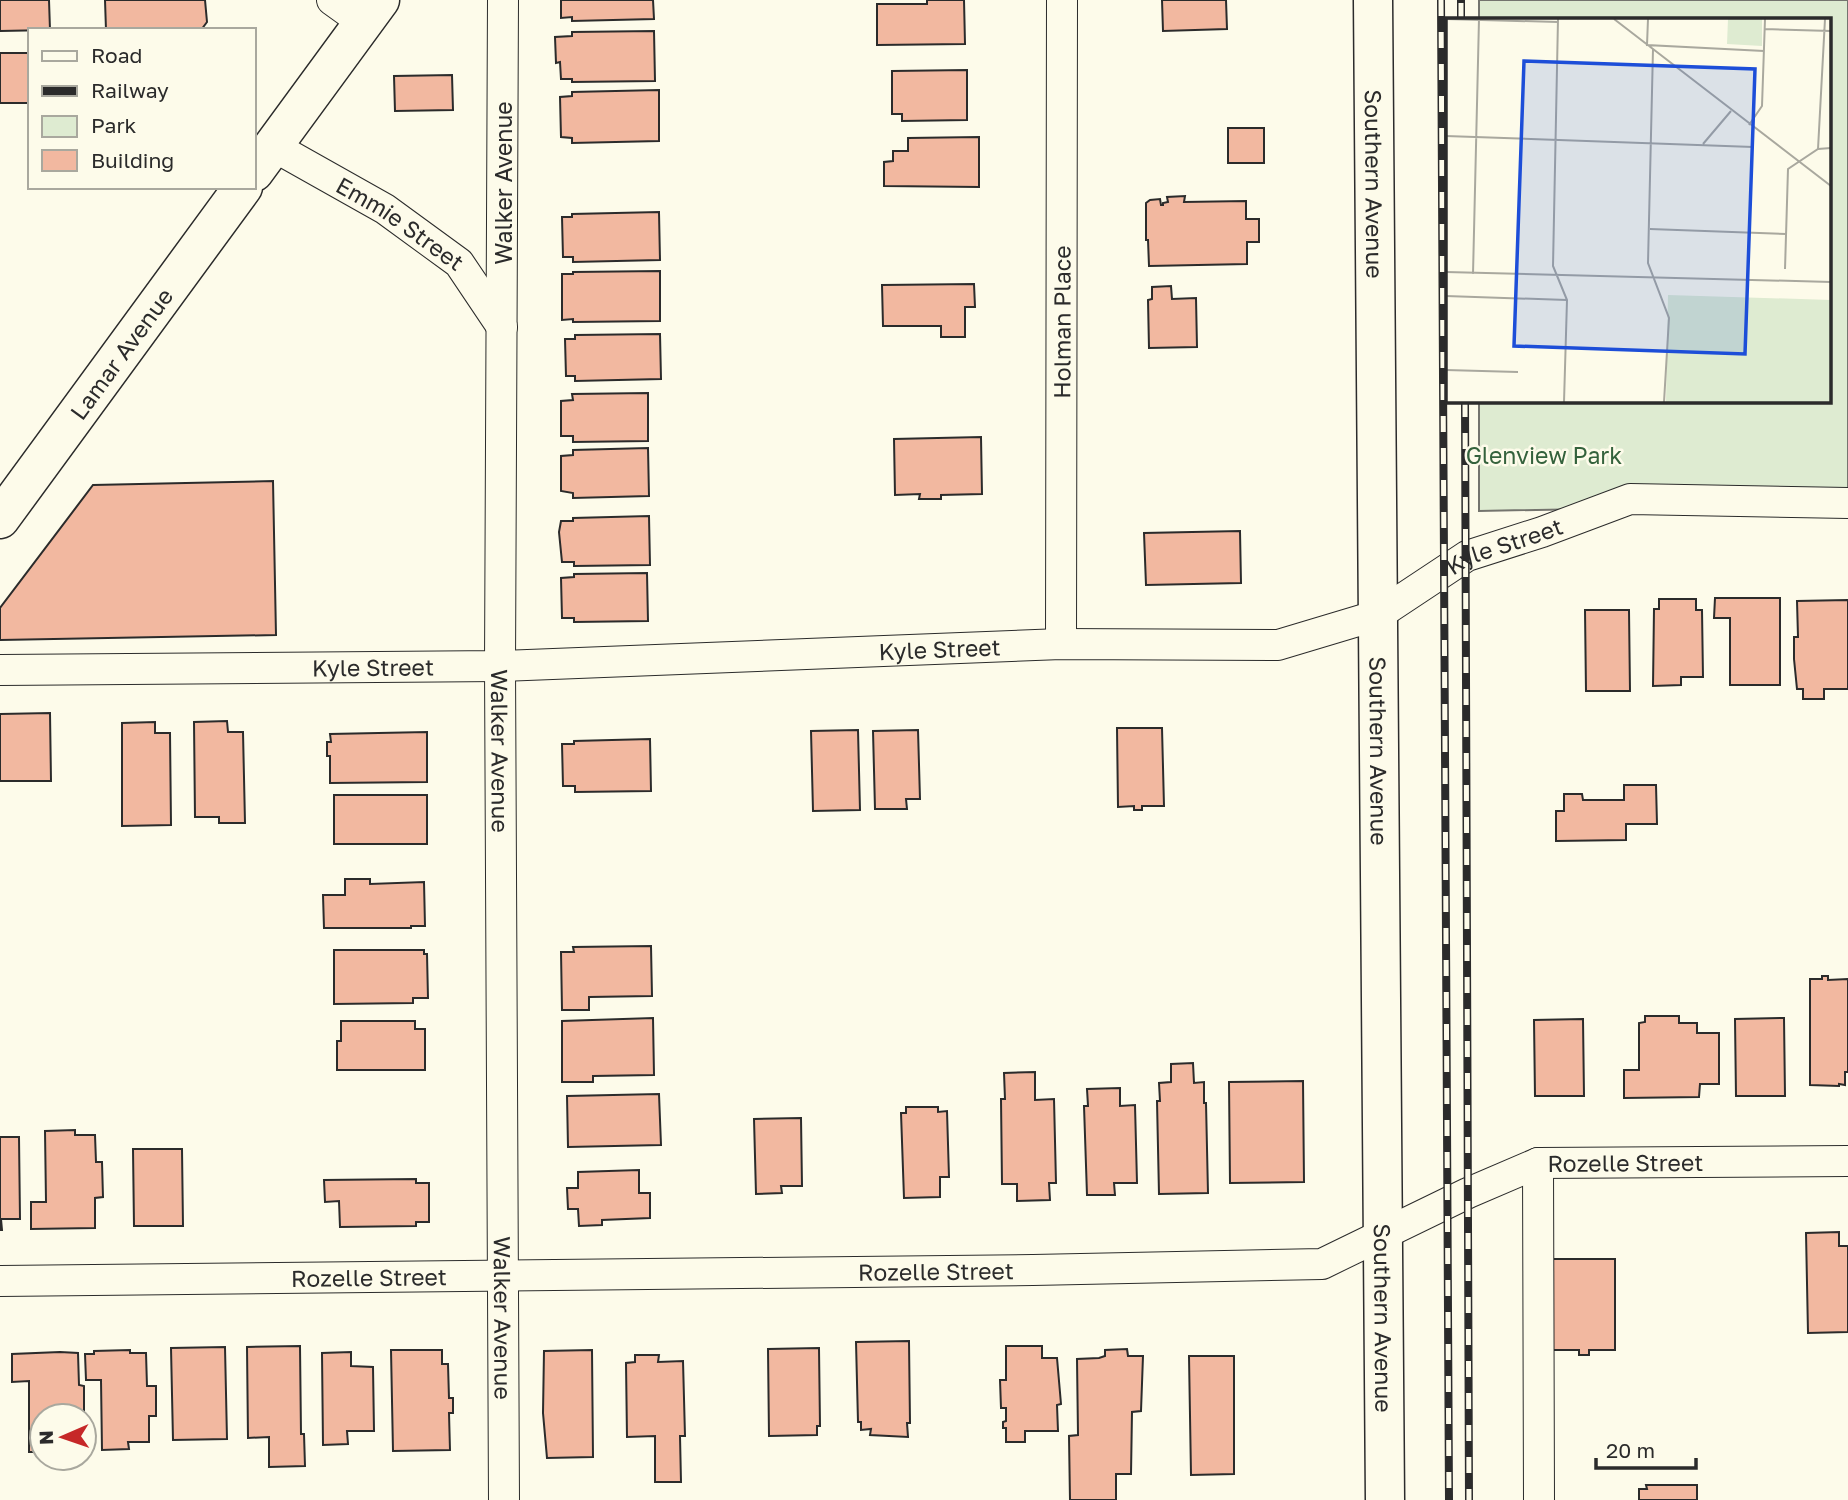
<svg xmlns="http://www.w3.org/2000/svg" width="1848" height="1500" viewBox="0 0 1848 1500" font-family="'Golos Text',sans-serif">
<rect width="100%" height="100%" fill="#fdfbea"/>
<!-- green -->
<path fill="#deebd1" stroke="#74746e" stroke-width="2" d="M1479 0H1848V504L1479 511V401H1829V19H1479Z"/>
<!-- building -->
<path fill="#f2b8a0" stroke="#2b2b2b" stroke-width="2" d="M0 0H49L50 30 0 31Z
M105 0H205L207 22 201 30H106Z
M561 0H653L654 19 572 21V17L561 18Z
M927 0H964L965 44 877 45V4H927Z
M1162 0H1226L1227 29 1163 31Z
M654 31 655 81 572 82V79H561L560 62 556 63 555 37 572 36V32Z
M0 53H30V103H0Z
M967 70V120L902 121V114H892V71Z
M452 75 453 110 395 111 394 76Z
M659 90V141L572 143V138L561 137 560 97 572 96V92Z
M1228 128H1264V163H1228Z
M979 137V187L884 186V162L893 161V151H908V138Z
M1185 196 1184 202 1246 201V219H1259V242H1247V264L1149 266 1148 240H1146V203L1150 200 1160 199 1161 205H1163V203L1168 202 1167 197Z
M659 212 660 260 573 262V257H563L562 217H572V214Z
M660 271V321L573 322V319L562 320V274H573V272Z
M974 284 975 307H965V337H941V326H883L882 285Z
M1171 286 1172 299 1196 298 1197 347 1149 348 1148 300 1152 299V287Z
M660 334 661 379 575 381V376H566L565 339H575V335Z
M648 393V441L573 442V436H561V401L573 400 572 394Z
M981 437 982 494 941 495V499H919L920 494 895 495 894 439Z
M648 448 649 496 573 498V493L561 491V456L573 455V450Z
M273 481 276 635 0 640V608L93 485Z
M649 516 650 565 574 566V562H562L559 532 561 521H573V518Z
M1240 531 1241 583 1146 585 1144 533Z
M647 573 648 621 574 622V618H562L561 578 574 577V574Z
M1715 598H1780V685H1730V618H1714Z
M1659 599H1696V610H1702L1703 677H1681V685L1653 686 1654 609H1659Z
M1848 600V689H1824V699H1803V689H1797L1794 659V637H1798L1797 601Z
M1585 610H1629L1630 691H1586Z
M50 713 51 781H0V714Z
M227 721 228 732H243L245 823H219V817H195L194 722Z
M155 722V733H170L171 825 122 826V723Z
M1117 728H1162L1164 806H1142V810H1134V806L1118 807Z
M858 730 860 810 813 811 811 731Z
M918 730 920 799H906L907 809H875L873 731Z
M427 732V782L330 783V756H327V742H331L330 734Z
M650 739 651 791 575 792V786H563L562 744H574V741Z
M1624 785H1656L1657 824H1626V840L1556 841V811H1564V794H1582L1583 800H1624Z
M334 795H427V844H334Z
M345 879H370V884L424 882 425 926H411V928H324L323 895H345Z
M651 946 652 996 589 997V1010H562L561 952H574L573 947Z
M334 950H424V954H427L428 998H413V1003L334 1004Z
M1822 976H1828V980L1848 979V1072H1845V1085L1839 1084V1086L1810 1085V979H1822Z
M1645 1016H1679V1023H1697V1033H1719V1084H1700L1699 1097 1624 1098V1070H1639V1023L1645 1022Z
M653 1018 654 1075 593 1076V1082H562V1021Z
M1784 1018 1785 1096H1736L1735 1019Z
M1583 1019 1584 1096H1535L1534 1020Z
M341 1021H415V1029H425V1070H337V1041H341Z
M1193 1063 1194 1083 1204 1082V1103H1206L1208 1193 1159 1194 1157 1101H1160L1159 1083 1171 1082V1064Z
M1035 1072V1100L1054 1099 1056 1183H1049L1050 1200 1017 1201V1184H1002L1001 1099H1005L1004 1073Z
M1303 1081 1304 1182 1230 1183 1229 1082Z
M1120 1088V1106L1135 1105 1137 1183H1114L1115 1195H1087L1084 1106H1088L1087 1089Z
M659 1094 661 1145 568 1147 567 1096Z
M906 1107H938V1112L947 1111 949 1177H940V1197L904 1198 901 1113H906Z
M801 1118 802 1186H781L782 1193 756 1194 754 1119Z
M75 1130V1135H95L96 1162H102L103 1197 95 1198V1228L31 1229V1202H46L45 1131Z
M0 1137H19L20 1219H1L2 1230H0Z
M133 1149H182L183 1226H134Z
M639 1170V1193H650V1218L602 1220V1225L579 1226 578 1209H568L567 1188H578V1172Z
M416 1179V1183H429V1222H416V1226L340 1227 339 1201 325 1202 324 1180Z
M1839 1232V1246H1848V1332L1808 1333 1806 1233Z
M1553 1259H1615V1350H1589V1355H1579V1350H1553Z
M909 1341 910 1423H907L908 1437 870 1435 871 1429 861 1430V1422H858L856 1342Z
M300 1346 301 1434H304L305 1466 269 1467V1437L248 1438 247 1347Z
M1006 1346H1042V1358H1057L1061 1404 1057 1405 1058 1431H1025V1442H1006V1428H1003V1422L1006 1421V1408H1001L1000 1380H1006Z
M225 1347 227 1439 173 1440 171 1348Z
M819 1348 820 1426H817V1435L769 1436 768 1349Z
M1127 1349 1128 1356H1143L1141 1411 1132 1412 1131 1474H1116V1500H1070L1069 1436 1078 1435 1077 1359 1099 1358 1105 1356V1350Z
M130 1350V1353H146L147 1386H156V1416H149V1442H128L129 1449 102 1450 101 1380H86L85 1354H94V1351Z
M391 1350H442V1364H448L449 1398H453V1413H449L450 1450 393 1451Z
M592 1350 593 1457 547 1458 543 1413 544 1351Z
M60 1352 78 1353 79 1385 84 1386V1419V1416H42V1452H29V1381L12 1382V1354Z
M351 1352V1366L373 1367 374 1431H347L348 1444 323 1445 322 1353Z
M635 1355H659L658 1362 683 1361 685 1436H680L681 1482H655V1436L627 1437 626 1363 635 1362Z
M1189 1356H1234V1474L1191 1475Z
M1646 1485H1697V1500H1639V1489H1647Z"/>
<g fill="none" stroke-linecap="round" stroke-linejoin="round">
<!-- minor casing -->
<g stroke="#2b2b2b" stroke-width="32">
<g id="minor">
<path d="M332 0 364 23"/>
<path id="s1" d="M503 0 500 666 504 1500"/>
<path id="s2" d="M273 146 385 209 459 263 502 327"/>
<path id="s3" d="M1061 644 1062 0"/>
<path id="s4" d="M0 670 500 666 1061 644 1278 645 1378 615 1467 556 1542 532 1630 499 1848 503"/>
<path d="M1538 1163 1539 1500"/>
<path id="s5" d="M0 1281 1033 1270 1322 1264 1468 1193 1538 1163 1848 1161"/>
</g>
</g>
<!-- secondary casing -->
<g stroke="#2b2b2b" stroke-width="41">
<g id="secondary">
<path id="s6" d="M1373 0 1385 1500"/>
</g>
</g>
<!-- primary casing -->
<g stroke="#2b2b2b" stroke-width="41">
<g id="primary">
<path d="M254 172 380 0"/>
<path id="s7" d="M0 519 243 187"/>
</g>
</g>
<!-- minor -->
<use href="#minor" stroke="#fdfbea" stroke-width="30"/>
<!-- secondary -->
<use href="#secondary" stroke="#fdfbea" stroke-width="38"/>
<!-- primary -->
<use href="#primary" stroke="#fdfbea" stroke-width="38"/>
<!-- rail casing -->
<g stroke="#2b2b2b" stroke-width="8">
<path id="rail" d="M1441 0 1449 1500
M1461 19V0
M1465 401 1469 1500"/>
</g>
<!-- rail -->
<use href="#rail" stroke="#fdfbea" stroke-width="5" stroke-dasharray="16" stroke-linecap="butt"/>
</g>
<g text-anchor="middle" dominant-baseline="central" stroke-width="5" stroke-linejoin="round" paint-order="stroke">
<!-- street labels -->
<g font-size="23" fill="#2b2b2b" stroke="#fdfbea">
<text transform="translate(503 183) rotate(-90)">Walker Avenue</text>
<text stroke="none"><textPath href="#s6" startOffset="184">Southern Avenue</textPath></text>
<text stroke="none"><textPath href="#s2" startOffset="149">Emmie Street</textPath></text>
<text stroke="none"><textPath href="#s3" startOffset="322">Holman Place</textPath></text>
<text stroke="none"><textPath href="#s7" startOffset="205">Lamar Avenue</textPath></text>
<text stroke="none"><textPath href="#s4" startOffset="1528">Kyle Street</textPath></text>
<text stroke="none"><textPath href="#s4" startOffset="940">Kyle Street</textPath></text>
<text stroke="none"><textPath href="#s4" startOffset="373">Kyle Street</textPath></text>
<text stroke="none"><textPath href="#s1" startOffset="751">Walker Avenue</textPath></text>
<text stroke="none"><textPath href="#s6" startOffset="751">Southern Avenue</textPath></text>
<text stroke="none"><textPath href="#s5" startOffset="1648">Rozelle Street</textPath></text>
<text stroke="none"><textPath href="#s5" startOffset="936">Rozelle Street</textPath></text>
<text stroke="none"><textPath href="#s5" startOffset="369">Rozelle Street</textPath></text>
<text stroke="none"><textPath href="#s1" startOffset="1318">Walker Avenue</textPath></text>
<text stroke="none"><textPath href="#s6" startOffset="1318">Southern Avenue</textPath></text>
</g>
<!-- park labels -->
<g font-size="23" fill="#34623c" stroke="#fdfbea">
<text x="1544" y="455">Glenview Park</text>
</g>
</g>
<!-- overview -->
<g transform="translate(1446 18)">
<rect width="385" height="385" fill="#fdfbea"/>
<path d="M282 1H316V28L281 26ZM222 277 385 282V384H220Z" fill="#deebd1"/>
<path fill="none" stroke="#a9a89e" stroke-width="2" d="M0 1 112 4M112 1 107 248 121 282 118 384M168 1 385 168M202 1 201 27 318 33M319 11 385 13M207 31 202 245 223 300 218 384M303 107 316 88 319 1M0 118 307 129M257 126 285 93M372 131 379 1M204 211 340 216M339 251 342 151 372 131 385 130M0 254 385 264M27 256 33 1M0 278 121 282M0 352 72 354"/>
<path fill="#1d4ed8" fill-opacity="0.15" stroke="#1d4ed8" stroke-width="3.5" d="M78 43 309 51 299 336 68 328Z"/>
<rect width="385" height="385" fill="none" stroke="#2b2b2b" stroke-width="3.5"/>
</g>
<!-- legend -->
<rect x="28" y="28" width="228" height="161" fill="#fdfbea" stroke="#a9a89e" stroke-width="2"/>
<rect x="42" y="51" width="35" height="10" fill="#fdfbea" stroke="#a9a89e" stroke-width="2"/>
<text x="91" y="63" font-size="21" fill="#2b2b2b">Road</text>
<rect x="42" y="86" width="35" height="10" fill="#2b2b2b" stroke="#a9a89e" stroke-width="2"/>
<text x="91" y="98" font-size="21" fill="#2b2b2b">Railway</text>
<rect x="42" y="116" width="35" height="21" fill="#deebd1" stroke="#a9a89e" stroke-width="2"/>
<text x="91" y="133" font-size="21" fill="#2b2b2b">Park</text>
<rect x="42" y="150" width="35" height="21" fill="#f2b8a0" stroke="#a9a89e" stroke-width="2"/>
<text x="91" y="168" font-size="21" fill="#2b2b2b">Building</text>
<!-- north arrow -->
<g transform="translate(63 1437) rotate(268)"><circle r="33" fill="#fdfbea" stroke="#a9a89e" stroke-width="2"/>
<path d="M0-5L12 26L0 18L-12 26Z" fill="#c62828"/>
<text y="-10" font-size="19" font-weight="bold" text-anchor="middle" fill="#2b2b2b">N</text>
</g>
<!-- scale -->
<path d="M1596 1458v10h100v-10" fill="none" stroke="#2b2b2b" stroke-width="3.5"/>
<text x="1606" y="1458" font-size="21" fill="#2b2b2b" stroke="#fdfbea" stroke-width="5" paint-order="stroke">20 m</text>
</svg>
